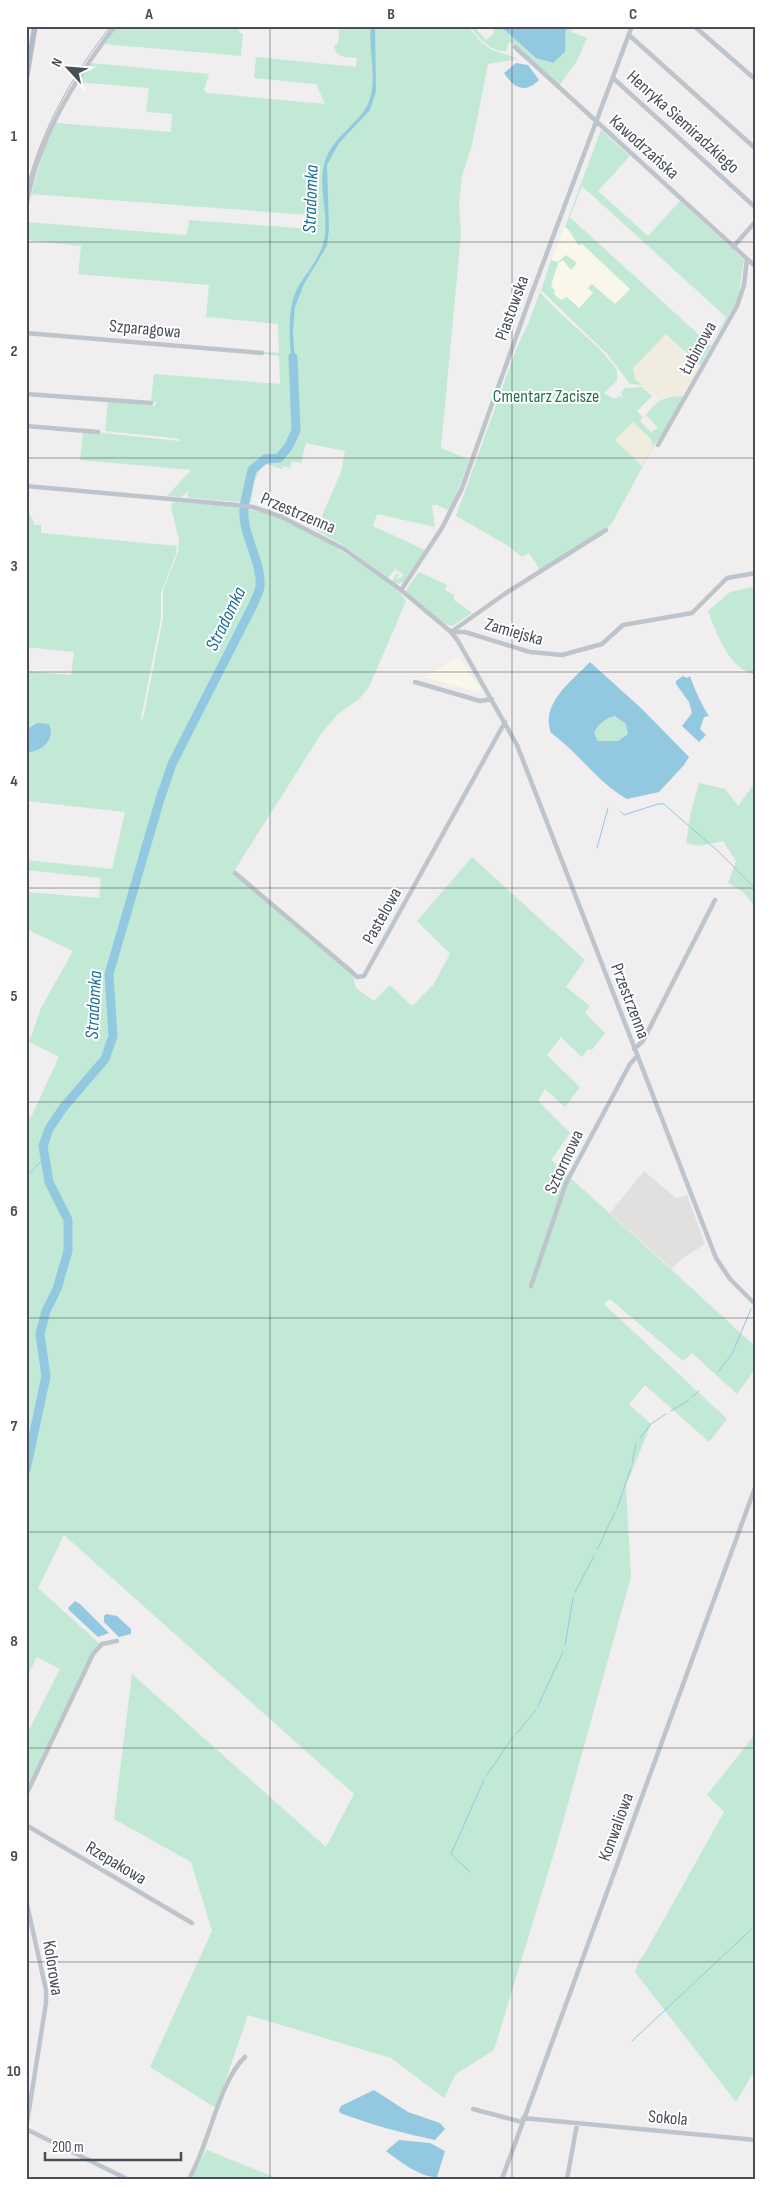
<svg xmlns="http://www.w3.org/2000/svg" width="782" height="2205" viewBox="0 0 782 2205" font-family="'Sofia Sans Condensed',sans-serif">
<rect width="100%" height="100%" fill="#f0eeee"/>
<!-- commercial -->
<path fill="#f9f7e9" d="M569 215 640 281 589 335 542 286Z
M459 657 481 690 478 692 424 677Z"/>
<!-- education -->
<path fill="#e1e0df" d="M644 1171 676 1198 687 1195 705 1244 680 1260 672 1269 610 1213Z"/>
<!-- green -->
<path fill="#c1e9d5" d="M117 26H240L239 33H243L241 56 104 44Z
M340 26H468C475 35 483 46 494 51 502 54 509 54 517 59L488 64 472 145 462 176 459 205 461 234 441 448 470 460 449 511 437 505H432L435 527 377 514 373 526 425 550 403 582 398 584 392 582 396 574H399L396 579 401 578 403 574 395 569 388 578 346 547 316 530 341 472 345 451 306 443 301 463 292 461 290 468 283 466 282 469 263 463 254 482 251 503 190 498 187 496 189 490 181 497 167 496 191 470 80 460 83 431 179 441V439L174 438 105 431 108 400 155 406 156 402H151L154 374 280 384 279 356 264 354V352L279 353 278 324 206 317 209 285 78 274 81 246 26 240V222L187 235 189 220 311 229V217L309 215 31 194 44 149 56 123 171 132 172 114 146 112 149 88 77 82 90 63 209 74 204 90 207 93 325 104 316 84 254 78 256 57 356 67 357 58C346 57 336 58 334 46L338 43Z
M470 26H473L486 40 495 32 490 26C515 26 527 60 553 63L565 52 566 26H574L571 32 587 38 577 61 559 86 516 45 509 42 506 51C490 52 478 37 470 26Z
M601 130 630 156 598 191 648 236 680 201 744 260 738 300 713 341 726 317 582 186 570 217 711 346 695 373 700 365 666 335 635 379 642 385 630 384 608 355 541 290 551 260 558 262 566 255 577 263 571 270 563 260 558 263 551 286 555 291 554 294 561 300 567 297 579 308 593 293 588 288 592 284 615 304 630 289 582 244 579 245C573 240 571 230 565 227Z
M540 292C563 320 596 340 617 370V381L604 393 614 399 620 396 643 417 640 421 651 432 658 428 646 415C655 401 665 396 682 396L683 399 660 439 656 442 611 525 540 570 529 553 522 557 507 545 456 516 517 347 529 322Z
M642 387 652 396 637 411 623 399 621 392 625 388Z
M173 502C200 504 231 504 257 511 298 521 337 547 371 571 382 579 400 590 406 601L369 687 360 698 337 715 321 734 236 868 235 873 352 972 356 988 374 1001 390 985 412 1006 433 985 450 954 417 921 472 857 585 960 566 987 590 1006 585 1013 605 1033 592 1050 588 1049 582 1057 561 1037 547 1055 580 1087 565 1107 545 1089 538 1101 570 1133 551 1160 756 1347V1368L737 1394 692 1353 683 1361 610 1299 604 1304 727 1419 709 1442 645 1385 629 1404 651 1424 626 1486 631 1577 557 1843 494 2050 456 2074 444 2098 391 2058 248 2015 216 2108 150 2067 212 1931 191 1862 114 1819 132 1674 326 1847 354 1794 64 1535 38 1588 100 1644 26 1792V1736L60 1669 37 1657 26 1679V1116L31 1117 59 1057 29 1042 41 1008 73 951 26 929V892L99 898 101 878 26 870V860L112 869 125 812 26 801V671L71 675 74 652 26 647V507L35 525H41V533L177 546 176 554 161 593V618L140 723 144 715 163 618V591L178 552 179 540 171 507Z
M419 572 447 585 445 590 454 595V600L472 613 452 626 445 624 407 592V588Z
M756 586V675C729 669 717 635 708 611L730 592Z
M615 716 626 724 628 734 618 741H598L594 733C599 723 605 720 615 716Z
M756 781V907L742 891 728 883 736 861 723 841 699 846 686 843 691 811 699 783 725 789 738 806Z
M756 1733V2068L736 2102 635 1972 639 1961 645 1953 724 1812 707 1795Z
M206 2150H207L279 2179H192Z"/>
<!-- sand -->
<path fill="#f0ede0" d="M666 334 700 366 683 394 659 398 635 379 633 368Z
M633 422 651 439 653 447 642 466 615 440Z"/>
<!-- water -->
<path fill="#93c8e1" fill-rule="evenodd" d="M371 26H375L376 91 370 110 339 143 327 165 329 228 327 246 304 284 295 307 293 331 295 368H292C290 344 286 311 297 289 307 271 322 257 325 235 328 209 316 181 327 156 337 133 362 122 370 99 377 75 368 50 371 26Z
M496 26H566L565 52 553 63 536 58 506 31Z
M516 63 528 65 539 80C525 94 514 88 504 73Z
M590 662 642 709 689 757 684 765 659 792 627 799C598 783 578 752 551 733 540 703 572 681 590 662ZM615 716 626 724 628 734 618 741H598L594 733C599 723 605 719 615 716Z
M683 676 687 678 690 676C694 688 702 706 709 716L704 717 700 729 706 735 699 742 682 726 692 713 689 702 676 684V681Z
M37 723 49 724C56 739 42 752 27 752L26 730Z
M75 1601 80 1604 109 1633 98 1637 70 1611 68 1608Z
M106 1614 117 1616 131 1629V1634L119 1637 104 1622V1616Z
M374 2090 408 2112 440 2123 445 2129 435 2140C402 2133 372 2125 340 2113L339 2110 341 2106Z
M399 2140 430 2143 445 2151 437 2177C421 2178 399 2161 386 2151Z"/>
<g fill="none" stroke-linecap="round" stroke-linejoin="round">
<!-- stream -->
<path stroke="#93c8e1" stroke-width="1" d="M620 811 624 815 658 804H664L720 853 756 889
M597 848 608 808
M26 1177 44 1158
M755 1299 756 1296
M718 1372 732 1354 751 1309
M692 1397 699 1391
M671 1411 689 1400
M640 1438 651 1424 666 1414
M632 1463 636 1444
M617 1508 631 1468
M597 1550 615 1512
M575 1592 594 1556
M565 1645 573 1598
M538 1706 563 1652
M516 1734 536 1710
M486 1776 513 1737
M470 1872 451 1854 484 1780
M632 2041 756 1925"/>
<!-- river -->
<path stroke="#93c8e1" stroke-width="9" d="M244 506 252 470 265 459 279 458 289 446 296 430 293 357
M26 1470 46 1376 40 1334 46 1311 57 1289 68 1251V1220L49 1182 43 1146 49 1129 63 1108 105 1059 113 1036 109 974 160 799 172 764 253 605C255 599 259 593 260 587 262 560 242 536 244 509"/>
<!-- minor -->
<path stroke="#bec4cb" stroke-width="4.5" d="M694 26 756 80
M629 35 756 149
M515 47 756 267
M613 78 756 208
M26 208C36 141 75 79 115 26
M733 247 756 221
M26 333 262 353
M26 394 151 403
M26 426 98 432
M658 445 737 306 744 285 747 259
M26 486 237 505 253 507 282 517 344 549 401 590 451 632 458 641 517 745 716 1258 730 1279 756 1305
M401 590 442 528 462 488 530 298 632 26
M451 632H465L530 652 562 655 602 644 623 625 692 613 727 578 756 573
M451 632 506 593 606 530
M415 682 480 701 492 699
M235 873 352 972 357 977 364 976 505 722
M634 1049 643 1041 715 900
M531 1286 566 1183 630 1064 637 1056
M26 1795 93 1654 102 1644 117 1641
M26 1825 192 1923
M26 1900 46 1990V2003L26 2129
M473 2109 522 2122
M523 2118 756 2140
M26 2129 127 2179
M189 2179C209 2145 219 2081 245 2057
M502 2179 756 1485
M567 2179 577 2124"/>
<!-- major -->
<path stroke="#b1bbca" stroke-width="5.5" d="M26 80 35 26"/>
<!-- rail -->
<path stroke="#b1b3b8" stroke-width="1" d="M26 191C41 130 72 75 111 26"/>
</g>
<!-- grid -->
<path fill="none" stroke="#484f59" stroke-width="1" stroke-opacity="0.55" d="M270 26V2179M512 26V2179M26 242H756M26 458H756M26 672H756M26 888H756M26 1102H756M26 1318H756M26 1532H756M26 1748H756M26 1962H756"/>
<g text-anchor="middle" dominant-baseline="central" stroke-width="4" stroke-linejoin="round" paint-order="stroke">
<!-- street labels -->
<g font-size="18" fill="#484f59" stroke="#fff">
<text transform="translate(683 122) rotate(42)">Henryka Siemiradzkiego</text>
<text transform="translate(644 147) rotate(42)">Kawodrzańska</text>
<text transform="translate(512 308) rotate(-70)">Piastowska</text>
<text transform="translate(145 329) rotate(5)">Szparagowa</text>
<text transform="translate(698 348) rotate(-61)">Łubinowa</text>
<text transform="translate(298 513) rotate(23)">Przestrzenna</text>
<text transform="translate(514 632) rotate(16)">Zamiejska</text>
<text transform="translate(382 916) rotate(-61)">Pastelowa</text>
<text transform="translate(630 1001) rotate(69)">Przestrzenna</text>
<text transform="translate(564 1162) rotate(-65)">Sztormowa</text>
<text transform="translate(616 1827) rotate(-70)">Konwaliowa</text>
<text transform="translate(116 1863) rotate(31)">Rzepakowa</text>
<text transform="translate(53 1968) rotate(81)">Kolorowa</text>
<text transform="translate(668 2118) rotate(5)">Sokola</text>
</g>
<!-- park labels -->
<g font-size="18" fill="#227253" stroke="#fff">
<text x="546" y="396">Cmentarz Zacisze</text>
</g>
<!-- water labels -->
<g font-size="19" font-style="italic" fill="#1d7098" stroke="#fff">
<text transform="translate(311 199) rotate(-88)">Stradomka</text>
<text transform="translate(226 619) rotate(-64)">Stradomka</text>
<text transform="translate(94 1005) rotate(-87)">Stradomka</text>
</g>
</g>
<!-- border -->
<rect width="782" height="2205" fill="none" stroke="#ffffff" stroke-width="55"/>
<!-- north arrow -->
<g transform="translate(68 68) rotate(296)" stroke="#ffffff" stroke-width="4" paint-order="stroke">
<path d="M0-4L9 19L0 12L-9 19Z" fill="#484f59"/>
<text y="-8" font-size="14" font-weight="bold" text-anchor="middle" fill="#484f59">N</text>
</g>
<!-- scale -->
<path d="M45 2152v8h136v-8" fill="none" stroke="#484f59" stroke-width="2.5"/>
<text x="52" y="2152" font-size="15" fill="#484f59" stroke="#ffffff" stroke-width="4" paint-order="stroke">200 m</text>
<rect x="28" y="28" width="726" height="2150" fill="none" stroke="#484f59" stroke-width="2"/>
<g font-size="16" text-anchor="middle" font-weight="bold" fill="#484f59">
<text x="149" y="19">A</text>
<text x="391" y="19">B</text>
<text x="633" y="19">C</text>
<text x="14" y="141">1</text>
<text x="14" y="356">2</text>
<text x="14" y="571">3</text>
<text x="14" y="786">4</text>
<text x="14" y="1001">5</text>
<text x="14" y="1216">6</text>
<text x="14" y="1431">7</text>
<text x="14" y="1646">8</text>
<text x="14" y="1861">9</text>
<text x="14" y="2076">10</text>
</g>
</svg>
